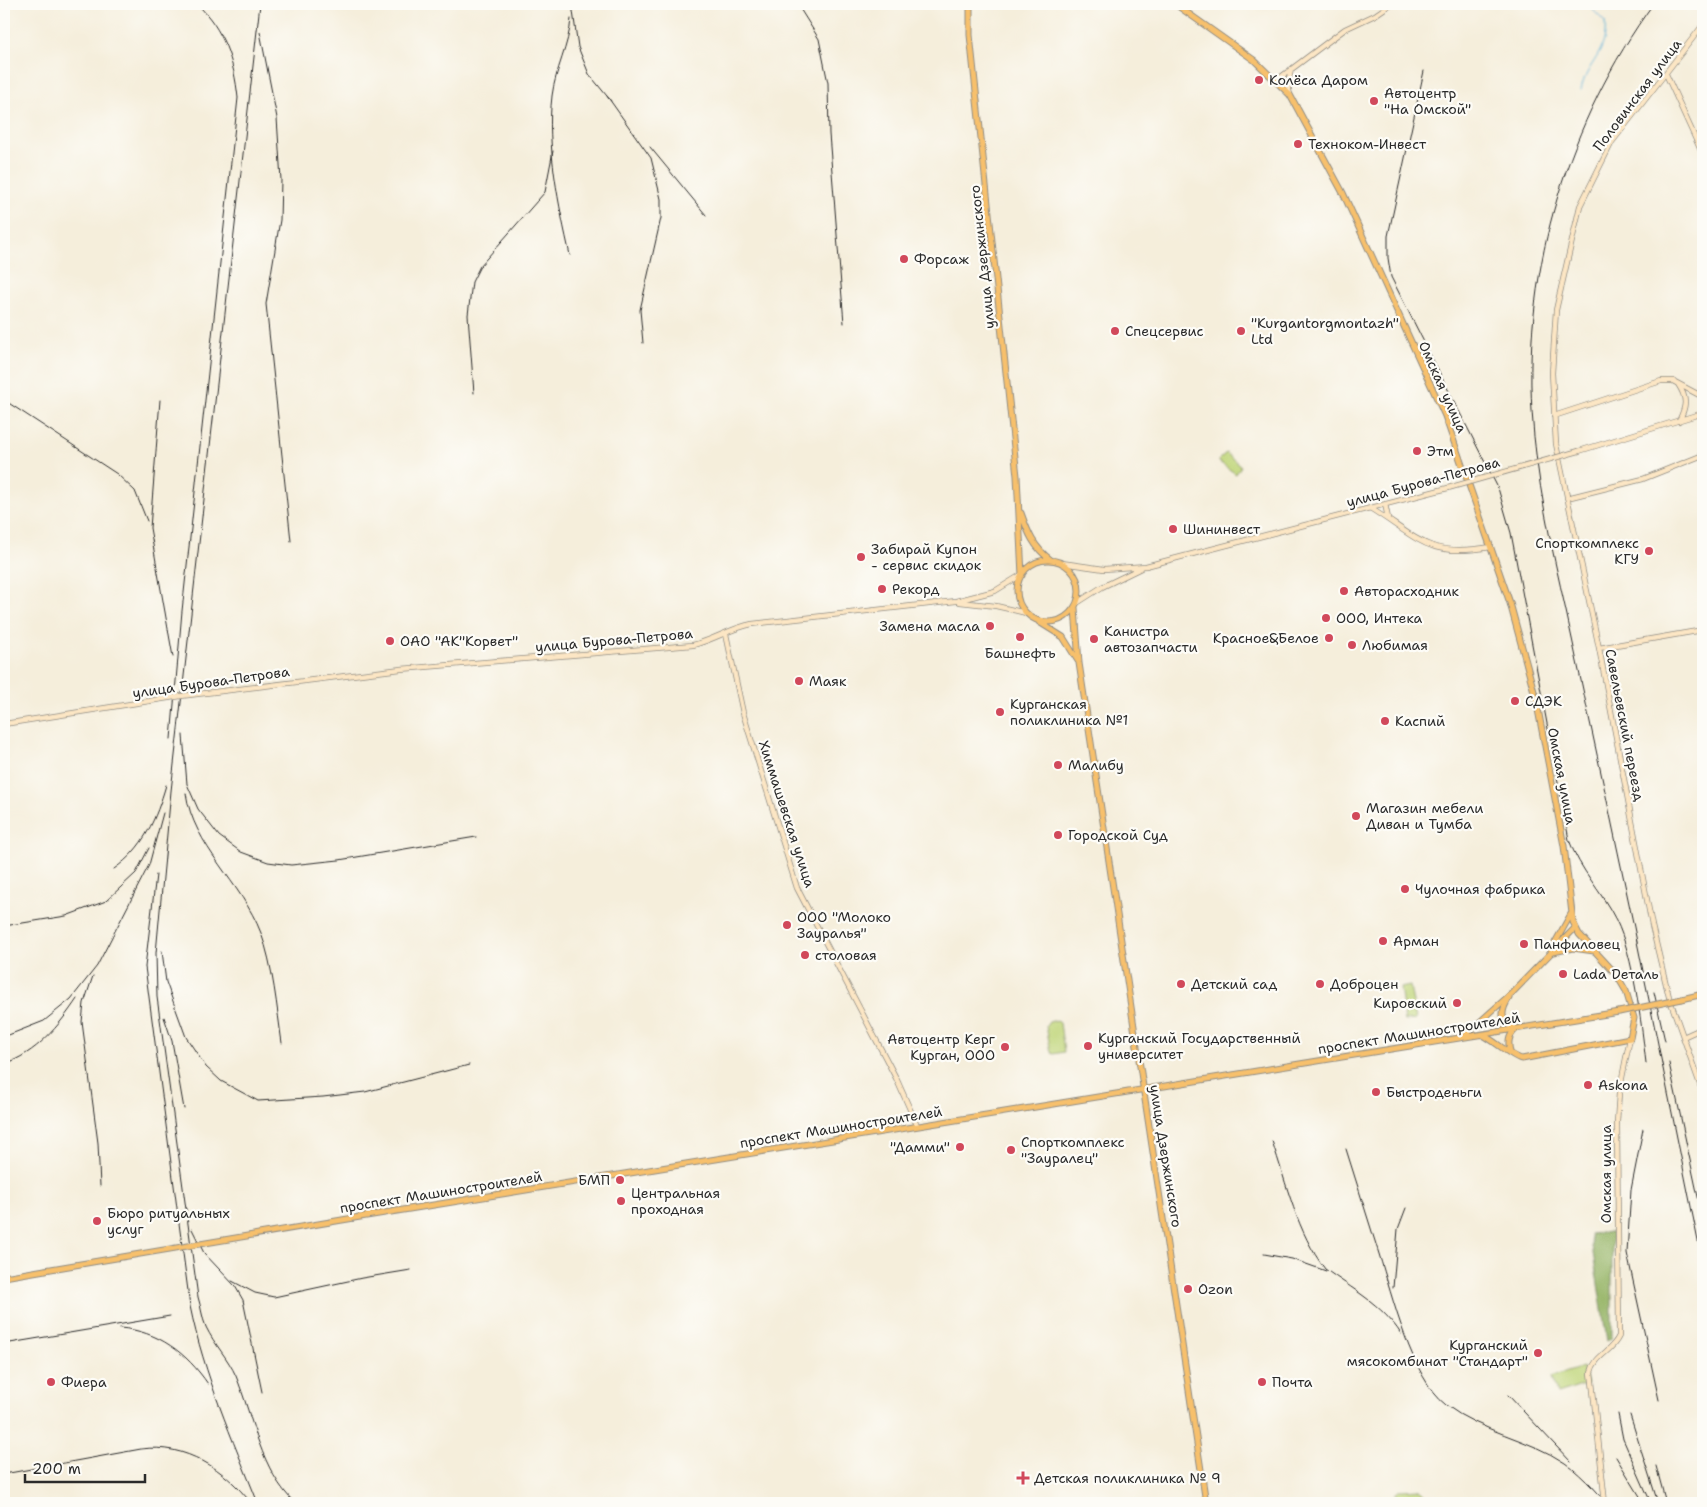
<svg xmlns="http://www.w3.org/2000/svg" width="1707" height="1507" viewBox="0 0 1707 1507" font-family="'Shantell Sans',sans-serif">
<rect width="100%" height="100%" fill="#fdfcf7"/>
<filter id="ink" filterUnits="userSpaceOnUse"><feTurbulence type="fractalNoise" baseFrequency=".02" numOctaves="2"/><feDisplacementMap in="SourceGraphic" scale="10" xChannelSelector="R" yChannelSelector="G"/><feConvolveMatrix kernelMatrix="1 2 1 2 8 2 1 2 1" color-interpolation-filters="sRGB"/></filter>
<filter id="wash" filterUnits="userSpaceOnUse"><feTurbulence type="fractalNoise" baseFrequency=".0096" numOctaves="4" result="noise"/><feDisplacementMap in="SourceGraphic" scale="20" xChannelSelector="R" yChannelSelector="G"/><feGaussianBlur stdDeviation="1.12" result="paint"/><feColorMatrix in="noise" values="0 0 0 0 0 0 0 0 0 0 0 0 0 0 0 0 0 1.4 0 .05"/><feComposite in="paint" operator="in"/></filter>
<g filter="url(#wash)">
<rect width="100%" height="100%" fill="#f5eedb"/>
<!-- green -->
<path fill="#c0d579" stroke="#768052" d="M1226 453 1241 466 1236 474 1219 462 1220 458Z
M1410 986 1416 1020 1405 1021 1400 988Z
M1057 1020 1060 1023 1064 1052 1053 1054 1051 1052 1046 1026 1049 1022Z
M1583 1367 1588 1384 1557 1394 1552 1377Z
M1419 1489 1425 1494 1428 1503H1408V1500L1400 1499 1395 1494 1400 1490Z"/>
<!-- forest -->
<path fill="#98b669" stroke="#62704a" d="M1612 1232V1338L1607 1341 1590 1234Z"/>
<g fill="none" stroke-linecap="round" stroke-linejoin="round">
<!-- stream -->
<path stroke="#5db1d9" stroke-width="1" d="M1581 90C1587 61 1608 55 1605 22L1587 4"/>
</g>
</g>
<g filter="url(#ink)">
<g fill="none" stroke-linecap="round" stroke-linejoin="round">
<!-- secondary casing -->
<g stroke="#908c83" stroke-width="6">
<path id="secondary" d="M1703 25 1612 142 1580 206 1556 310 1552 373 1556 444 1599 648 1652 926 1669 997 1703 1093
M1666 74 1703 155
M1277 80 1345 29 1375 15 1391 4
M1290 95 1288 85 1291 69
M1678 384C1688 399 1686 407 1679 421
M1554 416 1661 381H1673L1703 397
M1579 451 1703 413
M1567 498 1643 479 1703 455
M1385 504 1388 518
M1370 508C1420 539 1427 558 1491 547
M1062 563 1104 569 1146 566 1448 488
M960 602 996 606 1026 613
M1077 603 1102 587 1141 568
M726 634 743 713 797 888 896 1078 917 1125
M1599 648 1703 630
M305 681 401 669 693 645C714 640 731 628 752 624L956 601 995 591 1021 575
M1683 1037 1703 1028
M1605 1503 1591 1372C1595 1355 1612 1352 1619 1336L1617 1122 1619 1093 1630 1038"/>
</g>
<!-- primary casing -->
<g stroke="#908c83" stroke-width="7">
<path id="primary" d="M970 4V35L1017 476 1022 575
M1175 4 1254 60 1290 95 1343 193 1445 416 1510 603 1536 699 1564 846 1573 922 1579 934 1616 974 1626 991 1634 1018 1630 1038 1522 1059C1513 1058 1495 1041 1483 1035
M1021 513C1028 533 1034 548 1051 560
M1017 591a31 31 0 1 1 62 0a31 31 0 1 1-62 0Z
M1075 608 1079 663 1206 1503
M1039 622 1063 637 1078 661
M1551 950 1571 914
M1553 952 1573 948 1594 951
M1509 998C1500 1012 1500 1022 1516 1029
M1682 999 1703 994
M1463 1037 1512 993 1575 928
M1510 1052C1508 1043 1508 1036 1516 1029
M354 1218 1619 1012
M4 1277 45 1270"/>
</g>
<!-- secondary -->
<use href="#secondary" stroke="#fce6c4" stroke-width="4.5"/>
<!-- primary -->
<use href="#primary" stroke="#f7c06c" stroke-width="5"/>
<!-- rail -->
<path stroke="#2b2b2b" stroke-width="1" d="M260 4 171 791 156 953 157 997 198 1297C201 1306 202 1318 206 1327 214 1344 228 1358 236 1376 253 1418 261 1471 295 1503
M572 4 578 47 589 74 611 101
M797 4 819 39 828 83 829 134 844 323
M1653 4C1569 120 1523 267 1532 411 1536 479 1551 545 1566 611 1580 677 1595 744 1609 810 1642 961 1672 1114 1703 1266
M260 32 277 118 281 180 280 220 266 304 291 541
M1424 71 1388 236V258L1391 277 1498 488 1511 533 1569 840C1580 870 1602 892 1616 920 1634 957 1641 1022 1646 1063
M607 96 651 158 661 199V218L640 310 643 343
M650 147 706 215
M570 255C559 207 546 145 552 96 555 70 569 46 571 19
M474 393 468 315 472 282 480 266 545 192 553 151
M4 400 117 474 135 491 147 521
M160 400 150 528 173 657
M183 735 187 784 198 809 219 836 241 852 268 862 291 865 339 860 476 837
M171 739 182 611 238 98C234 61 224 30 197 4
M186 793C193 846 242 883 261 933 273 965 277 1009 282 1043
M114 869C144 848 156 819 166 785
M156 875 145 967 190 1306C204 1375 232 1438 258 1503
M4 926 66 916 106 901 136 873 149 848
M162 951 166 982 186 1037 206 1067 221 1081 258 1101 323 1097 365 1092 469 1065
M93 976 84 1003 82 1022 98 1143 100 1186
M1654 992 1665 1041
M164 1017 172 1041 184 1109
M6 1036 44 1021 71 999 97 966 149 865 163 813
M1669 1063 1703 1220
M4 1064C36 1054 59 1026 77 999
M1643 1129 1631 1190 1627 1253 1659 1400
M1272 1141C1287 1185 1297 1232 1325 1269 1352 1289 1382 1304 1401 1334
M1346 1149C1357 1184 1368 1219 1379 1254 1392 1295 1412 1379 1446 1405 1481 1432 1528 1438 1565 1463 1575 1470 1584 1479 1593 1488
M192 1229 204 1253 235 1286 243 1300 262 1392
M1264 1254 1292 1259 1326 1271
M232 1281 255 1293 274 1297 362 1278 411 1270
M1393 1288 1398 1229 1406 1208
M120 1328C158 1331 187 1353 208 1384
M4 1344 170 1316
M1508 1395 1571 1462
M1618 1414 1623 1439 1651 1503
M1630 1415 1658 1503
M1616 1457 1644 1503
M1656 1466 1666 1503
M4 1474 141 1449C185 1443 225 1469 251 1503
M1589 1483 1607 1503"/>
<!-- secondary-bridge casing -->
<g stroke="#908c83" stroke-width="6" stroke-linecap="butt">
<path id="secondary-bridge" d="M1448 488 1579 451
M4 724 181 696 305 681"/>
</g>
<!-- primary-bridge casing -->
<g stroke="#908c83" stroke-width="7" stroke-linecap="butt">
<path id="primary-bridge" d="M1619 1012 1682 999
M45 1270 354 1218"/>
</g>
<!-- secondary-bridge -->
<use href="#secondary-bridge" stroke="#fce6c4" stroke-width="4.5"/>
<!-- primary-bridge -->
<use href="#primary-bridge" stroke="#f7c06c" stroke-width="5"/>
</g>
</g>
<!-- markers -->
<g fill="#d1495b" stroke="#fdfcf7" stroke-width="2">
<circle cx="1259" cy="80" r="5"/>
<circle cx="1374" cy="101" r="5"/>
<circle cx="1298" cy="144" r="5"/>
<circle cx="904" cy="259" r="5"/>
<circle cx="1115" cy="331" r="5"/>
<circle cx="1241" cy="331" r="5"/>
<circle cx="1417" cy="451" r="5"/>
<circle cx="1173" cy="529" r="5"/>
<circle cx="1649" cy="551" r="5"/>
<circle cx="861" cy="557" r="5"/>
<circle cx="882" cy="589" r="5"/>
<circle cx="1344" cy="591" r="5"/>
<circle cx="1326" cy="618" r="5"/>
<circle cx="990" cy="626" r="5"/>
<circle cx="1020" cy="637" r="5"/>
<circle cx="1329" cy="638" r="5"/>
<circle cx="1094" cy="639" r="5"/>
<circle cx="390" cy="641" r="5"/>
<circle cx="1352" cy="645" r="5"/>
<circle cx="799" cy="681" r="5"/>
<circle cx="1515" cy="701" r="5"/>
<circle cx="1000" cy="712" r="5"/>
<circle cx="1385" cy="721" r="5"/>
<circle cx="1058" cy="765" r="5"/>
<circle cx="1356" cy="816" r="5"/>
<circle cx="1058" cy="835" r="5"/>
<circle cx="1405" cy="889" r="5"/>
<circle cx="787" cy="925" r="5"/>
<circle cx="1383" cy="941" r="5"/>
<circle cx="1524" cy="944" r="5"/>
<circle cx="805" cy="955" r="5"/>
<circle cx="1563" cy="974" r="5"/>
<circle cx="1181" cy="984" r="5"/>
<circle cx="1320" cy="984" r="5"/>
<circle cx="1457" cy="1003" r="5"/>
<circle cx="1088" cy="1046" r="5"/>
<circle cx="1005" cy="1047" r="5"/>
<circle cx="1588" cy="1085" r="5"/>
<circle cx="1376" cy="1092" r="5"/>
<circle cx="960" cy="1147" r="5"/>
<circle cx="1011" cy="1150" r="5"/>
<circle cx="620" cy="1180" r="5"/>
<circle cx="621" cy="1201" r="5"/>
<circle cx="97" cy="1221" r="5"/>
<circle cx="1188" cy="1289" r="5"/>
<circle cx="1538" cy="1353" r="5"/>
<circle cx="51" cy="1382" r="5"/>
<circle cx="1262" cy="1382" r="5"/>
<path d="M1020.5 1470.5h5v5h5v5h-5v5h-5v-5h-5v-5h5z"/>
</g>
<g text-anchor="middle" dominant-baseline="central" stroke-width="4.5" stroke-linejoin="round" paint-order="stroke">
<!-- poi labels -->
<g font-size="14" fill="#2b2b2b" stroke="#fdfcf7" text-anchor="start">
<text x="1269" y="80">Колёса Даром</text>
<text x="1384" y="93">Автоцентр<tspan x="1384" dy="16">"На Омской"</tspan></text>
<text x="1308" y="144">Техноком-Инвест</text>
<text x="914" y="259">Форсаж</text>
<text x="1251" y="323">"Kurgantorgmontazh"<tspan x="1251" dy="16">Ltd</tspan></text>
<text x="1125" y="331">Спецсервис</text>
<text x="1427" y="451">Этм</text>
<text x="1183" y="529">Шининвест</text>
<text x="1639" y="543" text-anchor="end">Спорткомплекс<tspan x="1639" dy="16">КГУ</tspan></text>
<text x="871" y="549">Забирай Купон<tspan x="871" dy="16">- сервис скидок</tspan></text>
<text x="892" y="589">Рекорд</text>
<text x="1354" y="591">Авторасходник</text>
<text x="1336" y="618">ООО, Интека</text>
<text x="980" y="626" text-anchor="end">Замена масла</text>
<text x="1104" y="631">Канистра<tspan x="1104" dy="16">автозапчасти</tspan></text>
<text x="1319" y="638" text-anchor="end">Красное&amp;Белое</text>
<text x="400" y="641">ОАО "АК"Корвет"</text>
<text x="1362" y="645">Любимая</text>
<text x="1020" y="653" text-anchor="middle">Башнефть</text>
<text x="809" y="681">Маяк</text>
<text x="1525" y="701">СДЭК</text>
<text x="1010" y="704">Курганская<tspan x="1010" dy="16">поликлиника №1</tspan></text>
<text x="1395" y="721">Каспий</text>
<text x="1068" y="765">Малибу</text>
<text x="1366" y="808">Магазин мебели<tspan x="1366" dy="16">Диван и Тумба</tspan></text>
<text x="1068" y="835">Городской Суд</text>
<text x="1415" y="889">Чулочная фабрика</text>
<text x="797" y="917">ООО "Молоко<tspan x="797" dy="16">Зауралья"</tspan></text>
<text x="1393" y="941">Арман</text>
<text x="1534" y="944">Панфиловец</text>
<text x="815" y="955">столовая</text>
<text x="1573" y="974">Lada Dеталь</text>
<text x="1191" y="984">Детский сад</text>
<text x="1330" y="984">Доброцен</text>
<text x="1447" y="1003" text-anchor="end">Кировский</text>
<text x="1098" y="1038">Курганский Государственный<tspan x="1098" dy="16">университет</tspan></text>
<text x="995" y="1039" text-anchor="end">Автоцентр Керг<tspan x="995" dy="16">Курган, ООО</tspan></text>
<text x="1598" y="1085">Askona</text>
<text x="1386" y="1092">Быстроденьги</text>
<text x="1021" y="1142">Спорткомплекс<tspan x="1021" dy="16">"Зауралец"</tspan></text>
<text x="950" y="1147" text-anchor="end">"Дамми"</text>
<text x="610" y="1180" text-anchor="end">БМП</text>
<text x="631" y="1193">Центральная<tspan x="631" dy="16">проходная</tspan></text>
<text x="107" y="1213">Бюро ритуальных<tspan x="107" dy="16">услуг</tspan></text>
<text x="1198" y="1289">Ozon</text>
<text x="1528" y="1345" text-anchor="end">Курганский<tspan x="1528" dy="16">мясокомбинат "Стандарт"</tspan></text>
<text x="61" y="1382">Фиера</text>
<text x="1272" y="1382">Почта</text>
<text x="1034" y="1478">Детская поликлиника № 9</text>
</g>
<!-- street labels -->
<g font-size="14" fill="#2b2b2b" stroke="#fdfcf7">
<text transform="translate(1637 95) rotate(-53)">Половинская улица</text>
<text transform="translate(982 257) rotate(-96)">улица Дзержинского</text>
<text transform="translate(1443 387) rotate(66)">Омская улица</text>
<text transform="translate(1423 482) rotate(-15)">улица Бурова-Петрова</text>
<text transform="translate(614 640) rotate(-5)">улица Бурова-Петрова</text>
<text transform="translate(211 682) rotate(-8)">улица Бурова-Петрова</text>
<text transform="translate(1625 725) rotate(79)">Савельевский переезд</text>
<text transform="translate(1562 776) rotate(79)">Омская улица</text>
<text transform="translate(787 814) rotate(72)">Химмашевская улица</text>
<text transform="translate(1419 1033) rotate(-9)">проспект Машиностроителей</text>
<text transform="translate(841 1127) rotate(-9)">проспект Машиностроителей</text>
<text transform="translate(1166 1156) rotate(81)">улица Дзержинского</text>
<text transform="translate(1606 1174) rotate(-90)">Омская улица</text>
<text transform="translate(441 1192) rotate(-9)">проспект Машиностроителей</text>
</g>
</g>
<!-- margin -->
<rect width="1707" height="1507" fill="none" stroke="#fdfcf7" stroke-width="20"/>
<!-- scale -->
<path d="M25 1474v8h120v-8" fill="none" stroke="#2b2b2b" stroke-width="2.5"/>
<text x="32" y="1474" font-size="15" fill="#2b2b2b" stroke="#fdfcf7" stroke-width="4" paint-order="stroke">200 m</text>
</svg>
